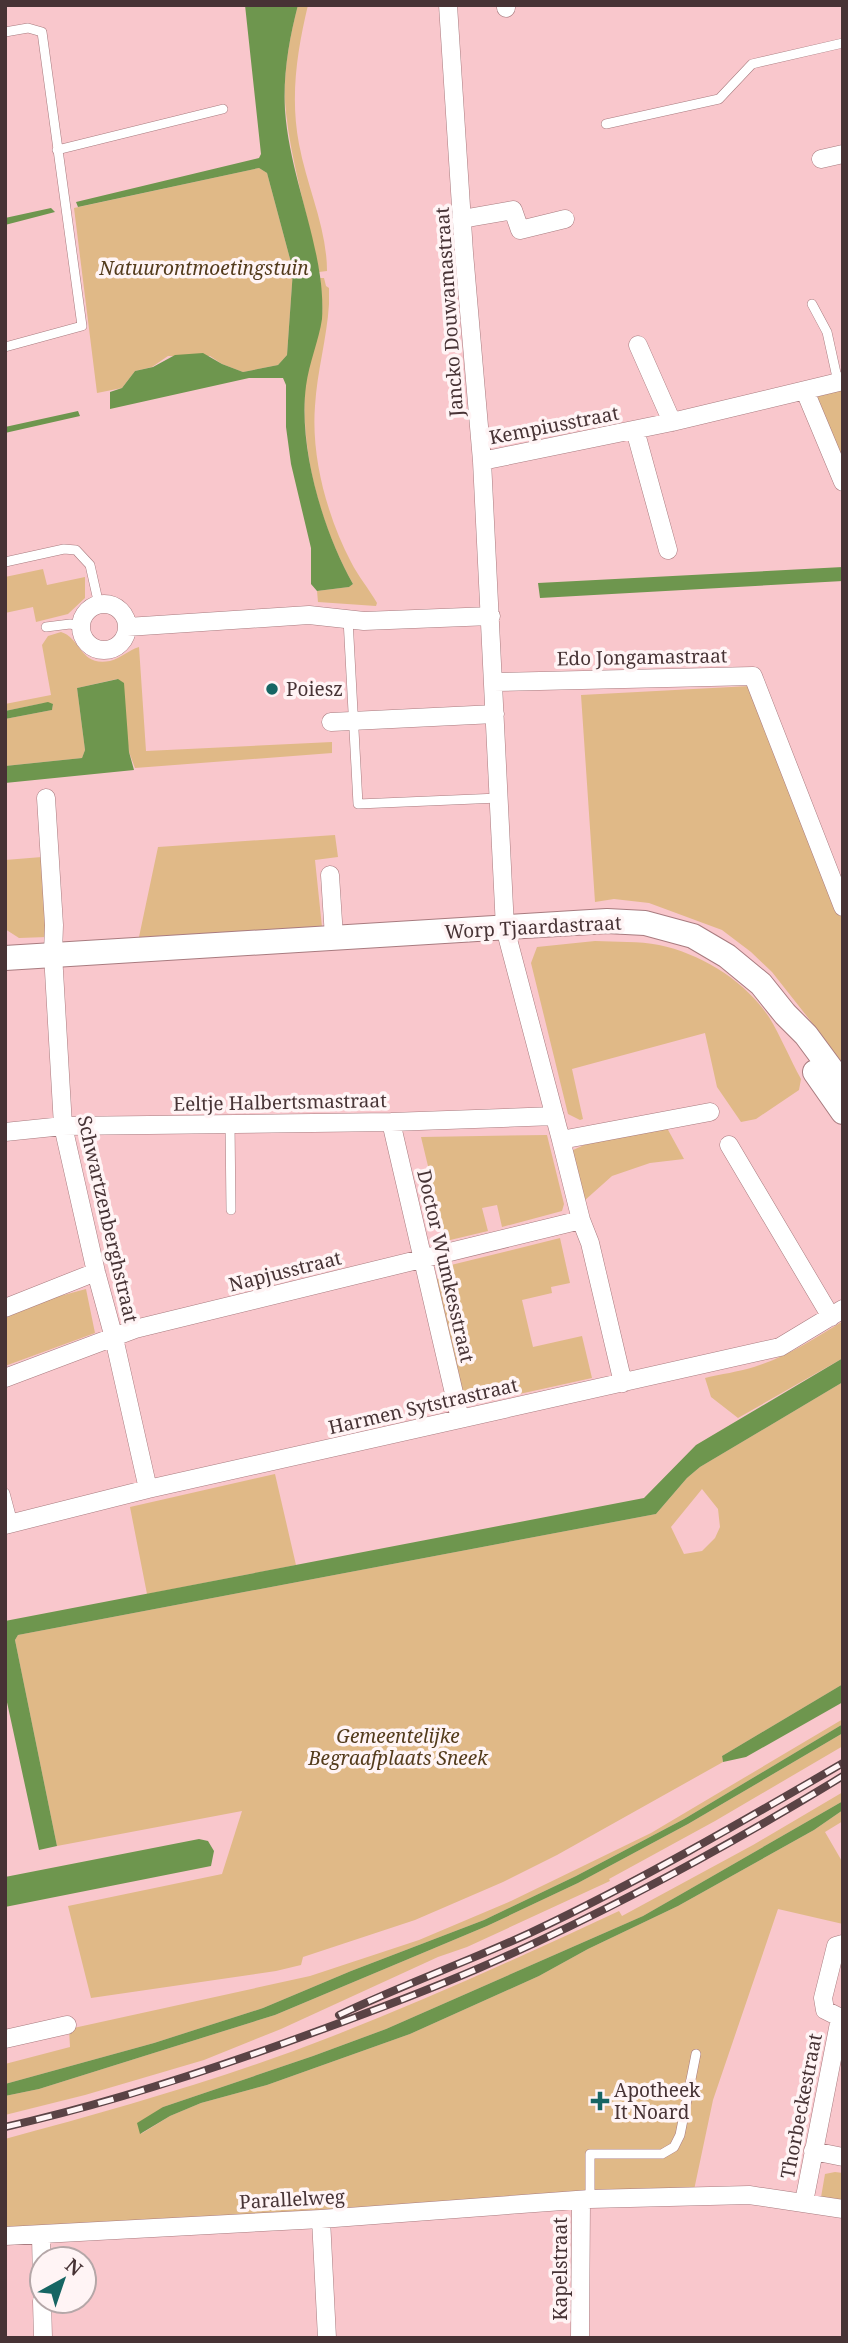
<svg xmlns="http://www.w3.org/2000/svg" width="848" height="2343" viewBox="0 0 848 2343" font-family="'Noto Serif',serif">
<rect width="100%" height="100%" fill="#f9c7cc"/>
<!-- green -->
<path fill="#e0b987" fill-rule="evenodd" d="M298 5H308C297 51 290 97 299 144 307 187 327 228 327 271L319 272C309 219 292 167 286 113 282 78 289 39 298 5Z
M259 168 267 173 293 270 287 355 278 365 243 372 222 364 210 356H168L152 367 135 371 122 388 97 393 74 208Z
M320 278H324L326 286 329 288V304C327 338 317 371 315 406 311 457 327 516 351 562 358 576 369 589 377 603L376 606 318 602 317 591 349 587 353 584C321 527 301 455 305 388 307 365 316 343 321 321 324 307 321 291 320 278Z
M843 390V468L815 397Z
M43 569 47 585 85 577V598L68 614 36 622 33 607 5 613V577Z
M61 632C81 638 80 667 110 661 121 658 129 650 139 647L146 751 332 742V753L135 768 129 752 117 679 77 688 85 750 82 758 5 766V719L52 710 53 704 44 703 5 711V704L51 695 42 645 48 636Z
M750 686 843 911V1062L831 1057 813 1024 772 972 751 952 722 930 649 903 614 899 595 902 581 695Z
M335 835 338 857 315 860 322 927 139 937 158 847Z
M42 857 47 937 19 938 5 929V860Z
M595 941C616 942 639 941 659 945 702 954 745 981 769 1017 781 1037 790 1059 801 1079L799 1090 756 1119 741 1122 717 1087 705 1033 572 1069 583 1119 580 1120 568 1114 531 963 537 947Z
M649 1128H667L684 1159 650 1163 612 1176 584 1201 571 1151 584 1145Z
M547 1135 564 1204 562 1211 502 1227 497 1205 482 1208 488 1231 446 1241 421 1137Z
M560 1238 570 1283 551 1287 552 1293 522 1300 533 1347 582 1336 592 1378 479 1403 466 1396 461 1397 434 1280 439 1278 447 1266Z
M86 1289 95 1333 5 1366V1318L49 1299Z
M843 1321V1358L738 1418 711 1397 705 1378C721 1374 738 1372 754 1367 786 1357 814 1339 843 1321Z
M843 1382V1684L722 1756 723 1762 557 1855 503 1882 415 1920 303 1957 301 1965 276 1971 91 1998 68 1906 222 1874 242 1811 57 1846 15 1640 18 1635 656 1514 687 1478 700 1467ZM702 1489 718 1509 720 1527 715 1538 702 1551 684 1554 671 1527Z
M275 1474 296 1565 147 1594 130 1507Z
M843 1719V1724L684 1819 576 1876 484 1920 351 1971 263 2008 154 2043 5 2084V2064L70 2047 69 2029 310 1976 419 1940 511 1901 651 1833Z
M843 1733V1746L715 1821 609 1879 610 1881 467 1947 438 1957 281 2029 204 2060 85 2095 5 2115V2096L39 2089 275 2015 487 1926 578 1883 688 1824Z
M843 1792V1801L643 1916 386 2029 313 2056 163 2107 141 2134 170 2116 201 2103 267 2085 410 2034 539 1976 588 1949 678 1906 814 1830 843 1810V1821L825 1832 843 1863V1924L778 1909 713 2100 694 2190 5 2231V2139C116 2109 226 2078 333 2036 430 1998 525 1955 619 1911L622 1916 753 1845Z
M835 2172 843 2173V2208L820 2203 825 2174Z"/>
<!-- water -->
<path fill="#6e964e" d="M245 5H298C289 39 283 75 285 110 289 167 312 220 320 276 322 289 323 306 322 319 319 340 309 363 306 386 298 447 323 531 353 584L349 587 317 591 311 584V548L291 464 286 427V385L283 378H249L110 409V392L122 388 135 371 153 367 175 355 203 353 222 364 243 372 278 365 287 355 293 270 267 173 259 168 78 207 76 202 259 158 261 154Z
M51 208 55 212 5 225V218Z
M78 411 80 416 5 433V427Z
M843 567V581L540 598 538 583Z
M118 679 124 683 129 752 134 770 5 783V766L82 758 85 750 77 688Z
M48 702 53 704 52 710 5 719V711Z
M843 1358V1382L700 1467 687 1478 656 1514 18 1635 15 1640 57 1846 39 1850 5 1693V1621L644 1498 696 1445Z
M843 1684V1702L746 1757 723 1762 722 1756Z
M843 1724V1733L688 1824 578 1883 487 1926 275 2015 39 2089 5 2096V2084L154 2043 263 2008 351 1971 484 1920 576 1876 684 1819Z
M843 1801V1810L814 1830 678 1906 588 1949 539 1976 410 2034 267 2085 201 2103 170 2116 140 2134 137 2123 163 2107 313 2056 386 2029 643 1916Z
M199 1839 208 1841 214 1851 211 1866 5 1907V1877Z"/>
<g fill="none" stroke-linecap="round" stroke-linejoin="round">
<!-- lane casing -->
<g stroke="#a87b7f" stroke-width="10">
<path id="lane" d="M5 32 28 28 42 32 82 326 5 347
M606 124 719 99 752 64 843 43
M57 150 223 109
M812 304 827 332 838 382
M5 562 64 549 76 550 90 565 99 605
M348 619 358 804 499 798
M46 627 70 624 81 626
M230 1124 231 1210
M5 1493 13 1523
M590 2199V2154H662L674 2147 680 2135 696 2054"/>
</g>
<!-- street casing -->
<g stroke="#a87b7f" stroke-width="19">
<path id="street" d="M448 5 464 253 482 461 505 928 561 1140
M506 5V8
M821 159 843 154
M462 219 513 210 520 230 565 219
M638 345 672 422
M805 391 843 482
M635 430 668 550
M482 461 672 422 843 381
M81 627a23 23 0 1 1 46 0a23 23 0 1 1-46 0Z
M127 627 309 615 364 621 491 616
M494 682 753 676 843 907
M331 722 495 714
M46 798 54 925 53 954 63 1126 96 1272 114 1338 148 1489
M330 875 334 937
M391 1122 460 1419
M5 1132 63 1126 391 1122 555 1116
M729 1145 831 1317
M5 1308 96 1272
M5 1378 135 1329 581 1220
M623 1383 590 1243 581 1220 561 1140 710 1112
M5 1525 148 1489 780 1347 843 1309
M843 1944 836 1946 823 1998 825 2010 843 2019
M5 2039 67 2025
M813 2151 843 2157
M804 2202 840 2018
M321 2219 327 2338
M41 2235 42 2283
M5 2236 321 2219 590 2199 749 2195 843 2209
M42 2301 43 2338
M580 2338 581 2200"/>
</g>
<!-- secondary casing -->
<g stroke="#a87b7f" stroke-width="26">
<path id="secondary" d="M5 958 607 921 645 923 693 936 727 956 761 984 785 1014 806 1035 843 1085
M815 1072 843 1112"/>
</g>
<!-- lane -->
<use href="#lane" stroke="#fff" stroke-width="9"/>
<!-- street -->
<use href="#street" stroke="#fff" stroke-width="18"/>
<!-- secondary -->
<use href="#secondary" stroke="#fff" stroke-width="24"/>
<!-- rail casing -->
<g stroke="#5a4345" stroke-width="8">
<path id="rail" d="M339 2015C402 1985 467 1962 530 1933 638 1882 740 1823 843 1763
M5 2127C99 2106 189 2077 279 2045 346 2021 412 1997 477 1969 604 1914 725 1848 843 1776"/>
</g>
<!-- rail -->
<use href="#rail" stroke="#fff4f5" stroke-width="5" stroke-dasharray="16" stroke-linecap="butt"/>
</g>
<!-- markers -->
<g fill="#166563" stroke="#fff4f5" stroke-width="2.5">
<circle cx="272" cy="689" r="7"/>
<path d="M596.5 2090.5h7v7h7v7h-7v7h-7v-7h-7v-7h7z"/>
</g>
<g text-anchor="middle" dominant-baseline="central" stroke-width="7" stroke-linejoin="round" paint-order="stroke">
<!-- park labels -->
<g font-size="19" font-style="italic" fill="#533b1c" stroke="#fff4f5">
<text x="204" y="268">Natuurontmoetingstuin</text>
<text x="398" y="1736">Gemeentelijke<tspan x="398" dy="22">Begraafplaats Sneek</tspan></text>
</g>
<!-- street labels -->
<g font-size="19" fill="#473335" stroke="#fff4f5">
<text transform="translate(449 312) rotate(-94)">Jancko Douwamastraat</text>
<text transform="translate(554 425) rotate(-11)">Kempiusstraat</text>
<text transform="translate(642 657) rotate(-1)">Edo Jongamastraat</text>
<text transform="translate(533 927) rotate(-3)">Worp Tjaardastraat</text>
<text transform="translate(280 1102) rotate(-1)">Eeltje Halbertsmastraat</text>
<text transform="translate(108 1219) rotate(77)">Schwartzenberghstraat</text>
<text transform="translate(446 1266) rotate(77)">Doctor Wumkesstraat</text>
<text transform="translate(285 1271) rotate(-14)">Napjusstraat</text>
<text transform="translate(423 1406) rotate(-13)">Harmen Sytstrastraat</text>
<text transform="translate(801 2106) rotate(-79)">Thorbeckestraat</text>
<text transform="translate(292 2199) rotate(-3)">Parallelweg</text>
<text transform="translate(560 2269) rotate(-90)">Kapelstraat</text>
</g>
<!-- poi labels -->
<g font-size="19" fill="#473335" stroke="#fff4f5" text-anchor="start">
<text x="286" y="689">Poiesz</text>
<text x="614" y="2090">Apotheek<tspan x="614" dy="22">It Noard</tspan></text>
</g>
</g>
<!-- border -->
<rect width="848" height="2343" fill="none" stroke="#473335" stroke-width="14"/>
<!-- north arrow -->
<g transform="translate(63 2280) rotate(40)"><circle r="33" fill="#fff4f5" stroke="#b5a7a8" stroke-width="2"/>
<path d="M0-5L12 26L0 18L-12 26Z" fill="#166563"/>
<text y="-10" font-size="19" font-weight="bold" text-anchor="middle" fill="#473335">N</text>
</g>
</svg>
